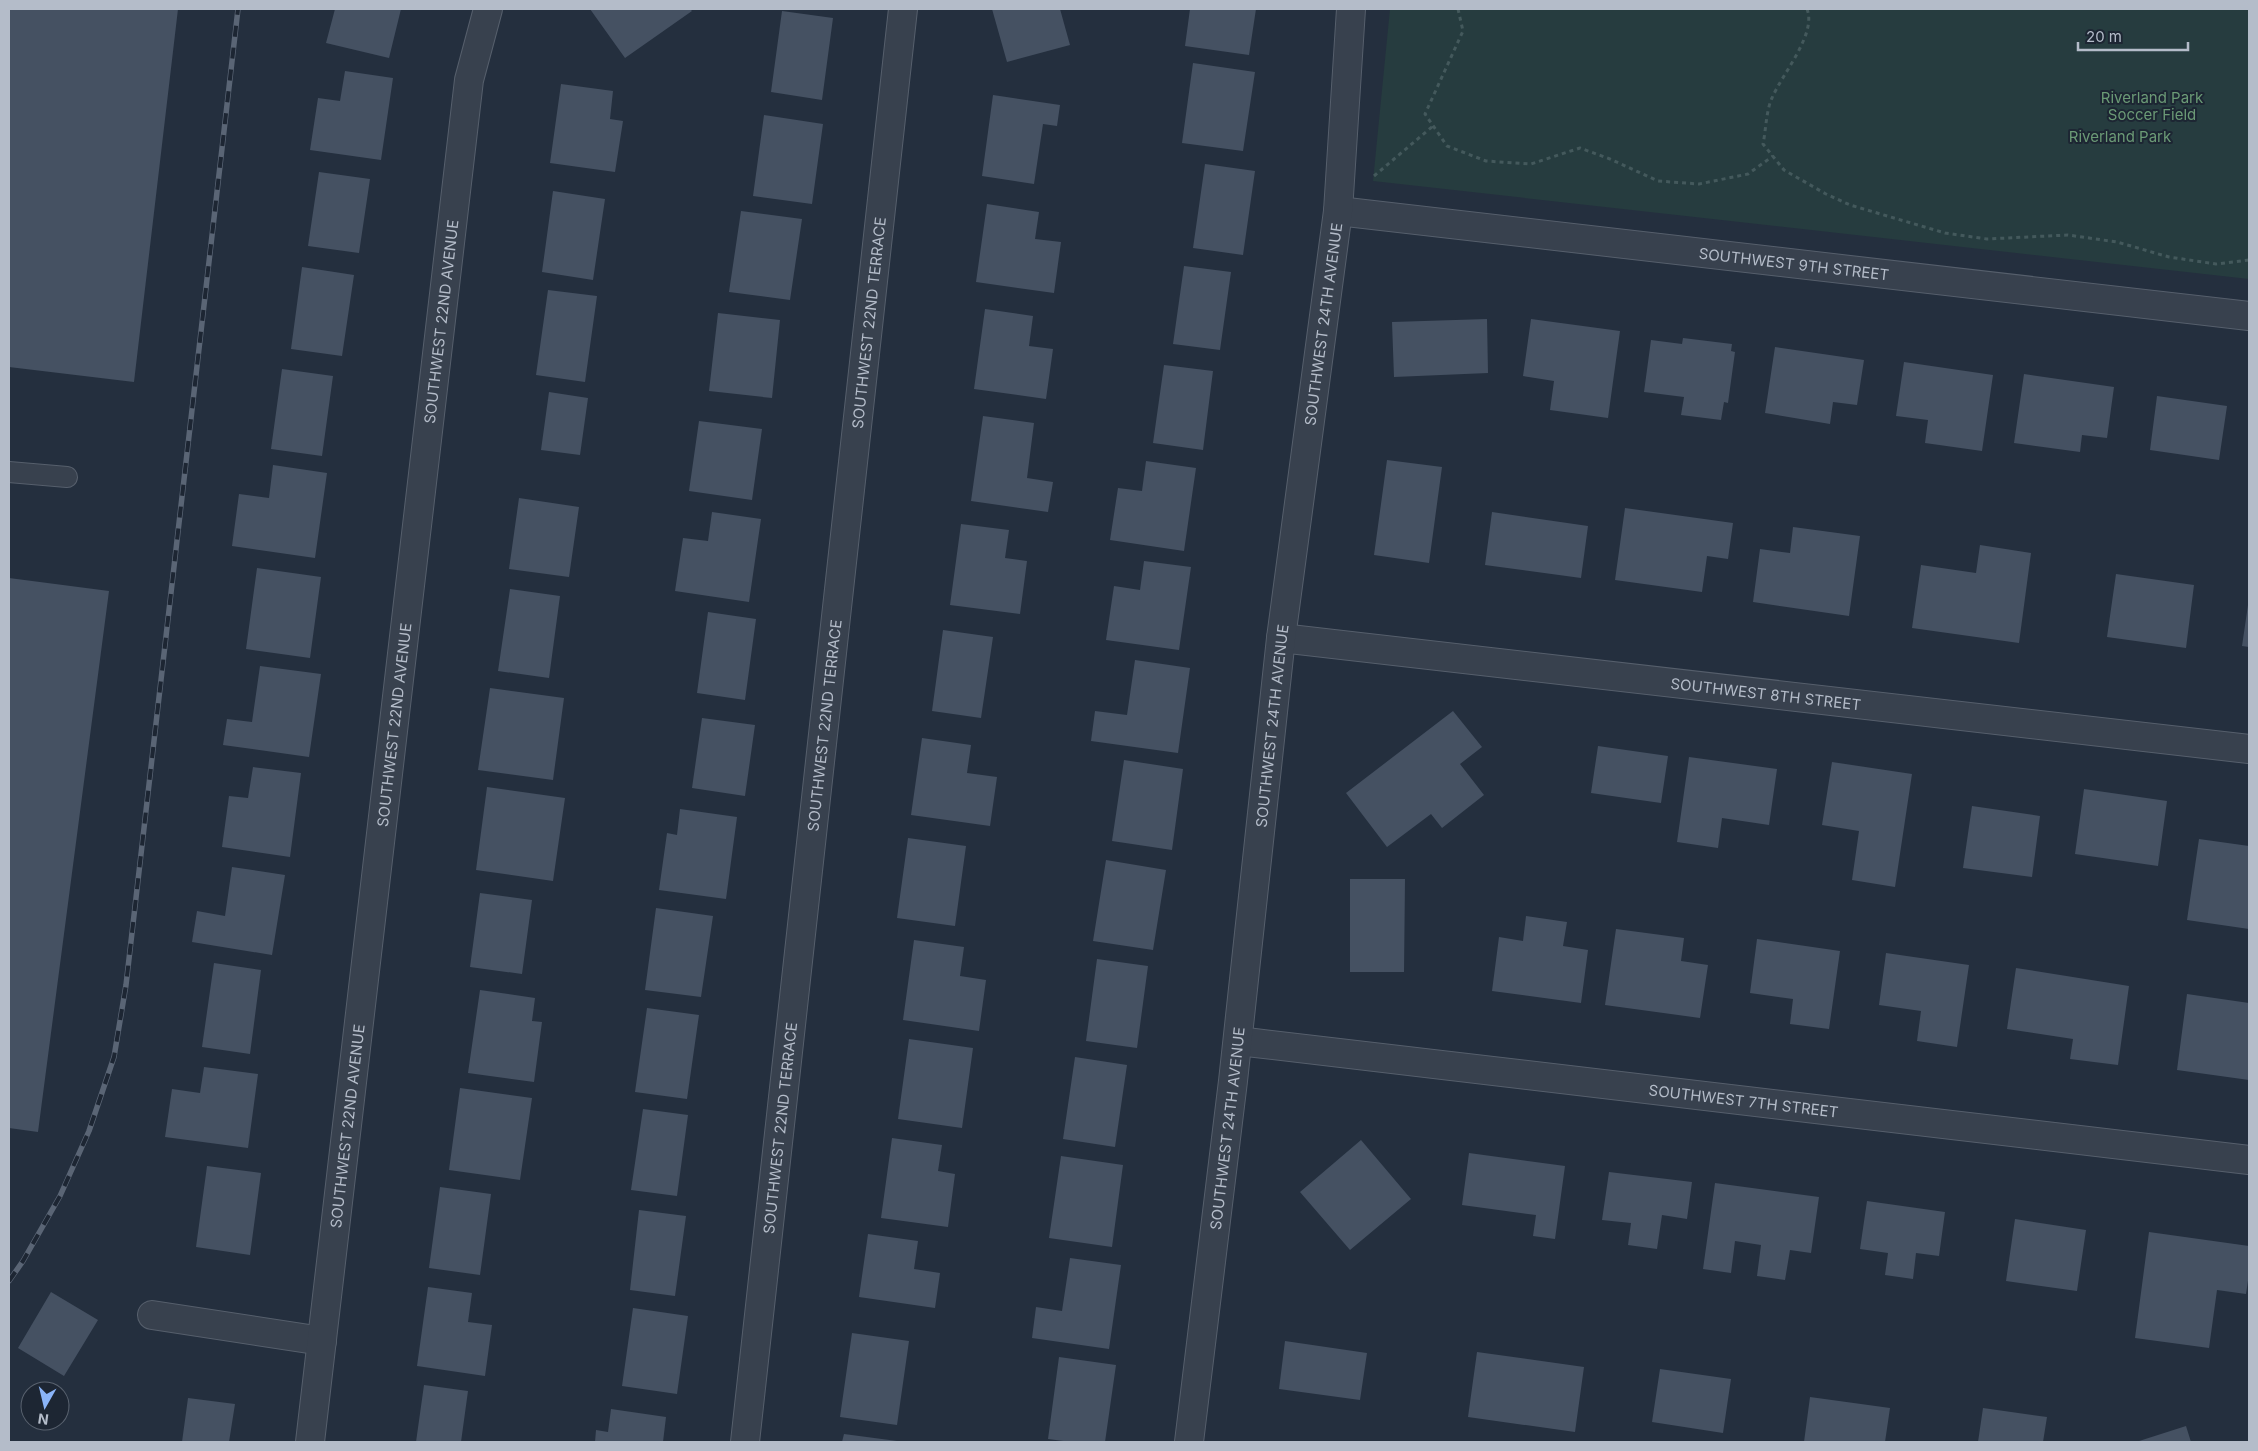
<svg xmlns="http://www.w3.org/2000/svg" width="2258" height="1451" viewBox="0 0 2258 1451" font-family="Inter,sans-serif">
<rect width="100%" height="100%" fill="#242f3e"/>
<!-- park -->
<path fill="#263c3f" d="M1390 9H2249V279L1373 181Z"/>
<!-- building -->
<path fill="#455162" d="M9 9H178L134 382 9 367Z
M335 9H401L389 58 326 43Z
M590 9H690L692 11 625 58Z
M992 9H1060L1070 45 1007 62Z
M1190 9H1256L1249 55 1185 46Z
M782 11 833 18 822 100 771 92Z
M1193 63 1255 72 1243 151 1182 143Z
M345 71 393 78 381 160 310 150 318 98 340 101Z
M561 84 613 91 610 119 623 121 615 172 550 163Z
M993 95 1060 105 1057 126 1043 124 1034 184 982 176Z
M764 115 823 124 812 204 753 196Z
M1205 164 1255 171 1243 255 1193 248Z
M319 172 370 179 359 253 308 246Z
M553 191 605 199 593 280 542 272Z
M987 204 1039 212 1035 239 1061 242 1054 293 976 282Z
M741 211 802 219 790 300 729 292Z
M1184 266 1231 272 1220 350 1173 344Z
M302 267 354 275 342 356 291 349Z
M548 290 597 296 585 382 536 375Z
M985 309 1033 316 1029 346 1053 349 1046 399 974 389Z
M718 313 780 320 772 398 709 391Z
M1487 319 1488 373 1394 377 1392 322Z
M1531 319 1620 331 1608 418 1550 410 1554 381 1523 376Z
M1683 338 1732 344 1731 351 1735 352 1728 403 1724 402 1721 420 1681 415 1684 397 1644 392 1651 340 1682 344Z
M1775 347 1864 360 1857 405 1833 402 1830 424 1765 413Z
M1904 362 1993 375 1982 451 1925 443 1928 420 1896 416Z
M1164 365 1213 371 1203 450 1153 443Z
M282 369 333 376 322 456 271 449Z
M2024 374 2114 387 2107 438 2082 435 2080 452 2014 443Z
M549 392 588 398 580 455 541 450Z
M2157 396 2227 406 2219 460 2150 450Z
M983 416 1034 423 1027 478 1053 482 1048 512 971 501Z
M699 421 762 429 752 500 689 491Z
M1387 460 1442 467 1429 563 1374 555Z
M1146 461 1196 468 1184 551 1110 540 1118 488 1142 491Z
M273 465 327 473 315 558 232 546 239 494 269 498Z
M519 498 579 507 569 577 509 569Z
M1625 508 1733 523 1728 559 1707 556 1702 592 1615 580Z
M712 512 761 519 749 602 675 591 683 538 708 541Z
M1492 512 1588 526 1581 578 1485 565Z
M961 524 1009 530 1005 558 1027 561 1020 614 950 605Z
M1793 527 1860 536 1849 616 1753 602 1760 549 1790 553Z
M1980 545 2031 553 2019 643 1912 628 1921 565 1976 573Z
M1144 561 1191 567 1179 650 1106 640 1114 586 1140 590Z
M257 568 321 577 310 658 246 649Z
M2116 574 2194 585 2186 648 2107 637Z
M9 578 109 591 38 1132 9 1128Z
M510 589 560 596 549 678 498 671Z
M2248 605H2249V647L2242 646Z
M708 612 756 619 745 700 697 693Z
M943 630 993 637 981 718 932 711Z
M1135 660 1190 668 1178 753 1091 741 1095 711 1127 715Z
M260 666 321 674 309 757 223 745 227 719 252 722Z
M490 688 564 698 553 780 478 770Z
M1453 711 1482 747 1460 764 1484 795 1442 828 1431 814 1387 847 1346 793Z
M702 718 755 725 745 796 692 788Z
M922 738 971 745 967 773 997 777 990 826 911 815Z
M1598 746 1668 756 1661 803 1591 793Z
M1689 757 1777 769 1769 825 1722 818 1718 848 1677 842Z
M1124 760 1183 769 1172 850 1112 841Z
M1832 762 1912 774 1895 887 1852 880 1859 831 1822 825Z
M253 767 301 773 290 857 222 847 229 796 248 798Z
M487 787 565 798 553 881 476 870Z
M2084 789 2167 801 2158 866 2075 854Z
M1972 806 2040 816 2032 877 1963 868Z
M680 809 737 817 726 899 659 890 667 833 677 835Z
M908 838 966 846 955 926 897 918Z
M2199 839 2249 846V929L2187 920Z
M1106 860 1166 870 1153 950 1093 941Z
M232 867 285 875 272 955 192 942 197 911 225 916Z
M1350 879H1405L1404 972H1350Z
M480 893 532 900 522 974 470 967Z
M656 908 713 916 701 997 645 990Z
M1526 916 1567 922 1563 946 1588 950 1581 1003 1492 991 1499 937 1523 941Z
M1616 929 1684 938 1681 961 1708 965 1700 1018 1605 1005Z
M1757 939 1840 951 1829 1029 1790 1024 1793 999 1750 993Z
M914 940 964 947 960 976 986 980 979 1031 903 1020Z
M1886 953 1969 965 1957 1047 1917 1041 1921 1011 1879 1005Z
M1097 959 1148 966 1137 1048 1086 1041Z
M214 963 261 970 250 1054 202 1047Z
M2016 968 2129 986 2118 1065 2070 1059 2073 1039 2007 1029Z
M480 990 535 998 532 1021 542 1022 534 1082 468 1073Z
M2187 994 2249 1003V1080L2177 1070Z
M647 1008 699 1015 687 1099 635 1092Z
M909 1039 973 1048 962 1128 898 1119Z
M1075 1057 1127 1065 1115 1147 1063 1139Z
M204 1067 258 1074 248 1148 165 1137 172 1089 200 1093Z
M460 1088 532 1098 520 1180 449 1170Z
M643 1109 688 1115 677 1196 631 1190Z
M892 1138 942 1145 938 1171 955 1174 948 1227 881 1218Z
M1361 1140 1411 1199 1350 1250 1300 1192Z
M1469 1153 1565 1166 1555 1239 1533 1236 1536 1215 1462 1205Z
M1061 1156 1123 1165 1112 1247 1049 1238Z
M207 1166 261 1173 250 1255 196 1247Z
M1609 1172 1692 1182 1687 1219 1662 1215 1657 1249 1628 1245 1631 1223 1602 1220Z
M1715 1183 1819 1197 1811 1253 1790 1250 1785 1280 1757 1276 1761 1245 1735 1241 1731 1273 1703 1269Z
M440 1187 491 1194 480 1275 429 1268Z
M1867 1201 1945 1212 1939 1256 1916 1253 1913 1279 1885 1275 1888 1253 1860 1249Z
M639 1210 686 1216 675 1296 630 1290Z
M2015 1219 2086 1230 2077 1291 2006 1281Z
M2149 1232 2249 1246V1274L2246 1294 2217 1290 2209 1348 2135 1338Z
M868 1234 918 1241 914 1269 940 1273 935 1308 859 1297Z
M1070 1258 1121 1265 1109 1349 1032 1338 1036 1307 1062 1311Z
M428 1287 472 1293 468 1322 492 1325 485 1376 417 1366Z
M51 1292 98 1320 64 1376 18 1348Z
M633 1308 688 1316 677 1394 622 1386Z
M852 1333 909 1341 897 1425 840 1417Z
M1285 1341 1367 1353 1360 1400 1279 1389Z
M1477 1352 1584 1367 1575 1432 1468 1417Z
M1059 1357 1116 1365 1105 1442H1071L1048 1439Z
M1660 1369 1731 1379 1723 1433 1652 1422Z
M424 1385 468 1391 461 1442H416Z
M1810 1397 1890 1408 1885 1442H1804Z
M188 1398 235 1404 229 1442H182Z
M1983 1408 2047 1417 2043 1442H1978Z
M611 1409 666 1417 663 1442H595L596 1430 608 1432Z
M2186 1426 2191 1442H2136Z
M844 1434 897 1441V1442H842Z"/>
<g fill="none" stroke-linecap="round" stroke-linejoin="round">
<!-- service casing -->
<g stroke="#565f6c" stroke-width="22">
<path id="service" d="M9 472 67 477"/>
</g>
<!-- minor casing -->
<g stroke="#565f6c" stroke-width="30">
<g id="minor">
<path id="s1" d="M1338 211 2249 316"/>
<path id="s2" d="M1281 638 2249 749"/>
<path id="s3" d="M1238 1041 2249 1160"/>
<path d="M152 1315 322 1341"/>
<path id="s4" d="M310 1442 469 80 488 9"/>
<path id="s5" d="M745 1442 903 9"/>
<path id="s6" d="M1189 1442 1233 1081 1281 638 1338 211 1351 9"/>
</g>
</g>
<!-- path -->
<path stroke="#44595c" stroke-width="3" stroke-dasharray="4 4" stroke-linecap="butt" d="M1458 9 1463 31 1425 114 1447 146 1486 161 1531 164 1580 148 1610 159 1658 181 1699 184 1748 174 1773 156
M1807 9C1817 34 1782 74 1772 98 1766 111 1766 130 1763 144L1784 170 1826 194 1850 205 1945 233 1987 239 2068 235 2117 242 2169 257 2216 264 2249 260
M1374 176 1433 126"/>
<!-- service -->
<use href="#service" stroke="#38414e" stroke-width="20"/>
<!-- minor -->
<use href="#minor" stroke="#38414e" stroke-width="28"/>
<!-- rail casing -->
<g stroke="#5a6575" stroke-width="5.5">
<path id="rail" d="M9 1281 23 1261 60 1196 89 1131 114 1057 126 985 238 9"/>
</g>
<!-- rail -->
<use href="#rail" stroke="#1d2633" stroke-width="4" stroke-dasharray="11" stroke-linecap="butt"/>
</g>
<g text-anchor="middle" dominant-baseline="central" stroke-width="4" stroke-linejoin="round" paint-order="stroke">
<!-- park labels -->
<g font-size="15" fill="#6b9a76" stroke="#1d2633">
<text x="2152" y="97">Riverland Park<tspan x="2152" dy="17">Soccer Field</tspan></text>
<text x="2120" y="136">Riverland Park</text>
</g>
<!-- street labels -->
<g font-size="15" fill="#b4bcc9" stroke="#1d2633">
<text stroke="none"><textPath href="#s1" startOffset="459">SOUTHWEST 9TH STREET</textPath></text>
<text stroke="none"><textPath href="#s4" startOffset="1128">SOUTHWEST 22ND AVENUE</textPath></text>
<text stroke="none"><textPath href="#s5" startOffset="1126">SOUTHWEST 22ND TERRACE</textPath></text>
<text stroke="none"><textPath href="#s6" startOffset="1126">SOUTHWEST 24TH AVENUE</textPath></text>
<text stroke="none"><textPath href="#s2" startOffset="488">SOUTHWEST 8TH STREET</textPath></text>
<text stroke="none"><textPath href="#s4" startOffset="722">SOUTHWEST 22ND AVENUE</textPath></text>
<text stroke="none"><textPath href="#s5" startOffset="721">SOUTHWEST 22ND TERRACE</textPath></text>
<text stroke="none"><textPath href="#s6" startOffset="721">SOUTHWEST 24TH AVENUE</textPath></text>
<text stroke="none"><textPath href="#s3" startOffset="509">SOUTHWEST 7TH STREET</textPath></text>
<text stroke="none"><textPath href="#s4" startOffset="318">SOUTHWEST 22ND AVENUE</textPath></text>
<text stroke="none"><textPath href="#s5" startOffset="316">SOUTHWEST 22ND TERRACE</textPath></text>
<text stroke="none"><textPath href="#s6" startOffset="316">SOUTHWEST 24TH AVENUE</textPath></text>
</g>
</g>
<!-- border -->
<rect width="2258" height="1451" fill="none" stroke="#b4bcc9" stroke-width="20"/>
<!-- north arrow -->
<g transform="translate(45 1406) rotate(188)"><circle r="24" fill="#1d2633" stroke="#59626f"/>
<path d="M0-4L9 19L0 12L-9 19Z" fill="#8ab4f8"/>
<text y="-8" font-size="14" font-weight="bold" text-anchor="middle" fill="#b4bcc9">N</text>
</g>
<!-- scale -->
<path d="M2078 42v8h110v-8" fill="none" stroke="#b4bcc9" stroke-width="2.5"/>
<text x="2086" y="42" font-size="15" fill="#b4bcc9" stroke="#1d2633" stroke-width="4" paint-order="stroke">20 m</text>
</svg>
